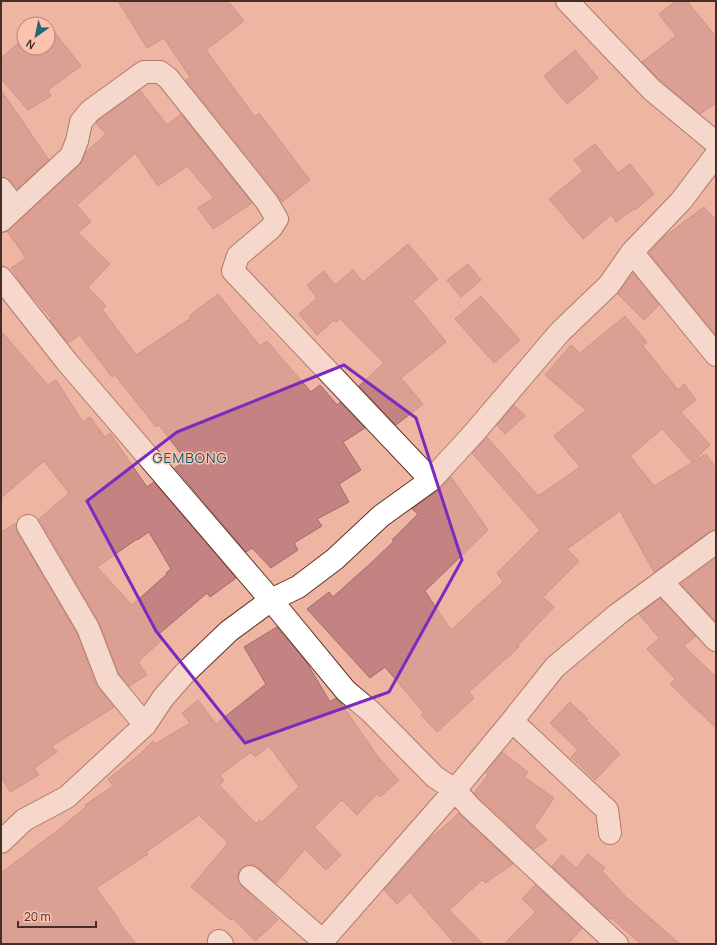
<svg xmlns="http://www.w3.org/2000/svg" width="717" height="945" viewBox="0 0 717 945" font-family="Manrope,sans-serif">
<rect width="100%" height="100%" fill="#eeb6a2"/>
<!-- building -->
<path fill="#c48382" stroke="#a16a69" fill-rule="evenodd" d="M118 1H228L244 21 206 50 255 117 259 113 310 180 282 202 277 194 186 80 190 77 164 38 147 48Z
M676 1H687L716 37V103L700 114 661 81 642 62 676 36 659 14Z
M45 20 81 66 48 90 51 96 28 110 1 79V58L24 38V48H48V24H40Z
M575 50 598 78 567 104 544 76Z
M1 90 49 160 17 189 11 181 3 177 1 174Z
M140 90 167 125 181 114 252 203 213 229 198 208 214 198 187 166 158 186 135 153 77 205 91 222 78 233 110 264 88 287 106 306 102 309 136 355 191 318 189 316 218 294 260 346 267 341 311 392 320 385 337 405 340 402 365 428 343 442 361 470 339 484 349 502 317 519 322 526 294 543 298 550 271 568 252 548 246 552 175 468 181 464 179 463 185 459 159 425 156 427 115 375 112 377 80 335 68 343 50 320 52 319 24 287 11 268 26 258 7 231 80 165 86 152 106 134 96 123 99 120Z
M595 144 618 173 630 164 654 194 635 210 634 209 616 222 611 215 583 239 549 199 583 171 574 160Z
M704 207 716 220V335L649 253 660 240Z
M408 244 438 279 413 301 446 342 401 378 423 404 396 425 359 386 384 363 340 319 336 322 334 320 317 335 299 314 317 298 307 285 324 271 335 285 353 270 363 282Z
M468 264 481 280 461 297 447 280Z
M633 273 659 305 644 320 618 294Z
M481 296 520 340 494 363 455 319Z
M625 316 647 342 643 346 678 390 684 384 696 400 681 412 710 445 692 462 662 429 630 456 654 486 706 454 716 468V530L709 532 654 572 620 511 567 549 579 561 543 597 554 607 518 645 519 647 469 692 474 698 437 732 421 715 424 713 385 667 370 678 307 609 329 592 333 597 371 563 394 541 392 540 418 514 412 509 438 490 451 477 488 530 425 591 451 630 503 582 497 573 540 530 472 453 487 437 538 496 580 467 554 436 586 410 545 375 571 345 580 353Z
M1 331 48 385 56 380 83 422 90 417 105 437 110 433 147 487 154 482 236 578 210 597 207 593 159 634 163 639 138 662 147 675 129 686 119 674 99 622 39 519 69 493 44 461 1 498ZM149 532 171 569 166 573 167 574 132 605 97 567 137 539V540Z
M514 405 525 416 505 434 497 425Z
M16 523V526L17 532 77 633 96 685 114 707 52 746 57 752 34 768 39 775 10 792 1 777V532Z
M716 558V620L715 621 681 584Z
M660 598 696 636 684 646 716 677V728L670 684 675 679 647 649 659 638 639 614Z
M277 627 307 663 330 702 336 698 341 703 378 757 399 780 380 797 377 794 357 815 342 800 314 827 341 855 326 870 305 849 276 883 258 868 253 865H246L241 868 238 875V881L242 886 278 920 255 941 233 918 231 920 191 887 228 843 199 815 146 852 148 854 96 888 119 919 118 921 136 944H1V873L58 830 86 807 85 805 113 786 108 779 139 755 153 741 155 744 190 723 182 713 198 700 216 724 266 684 244 647ZM269 746 299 787 262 822 259 820 256 824 219 785 224 781 220 775 251 752 255 757Z
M570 702 588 719 586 720 620 754 595 780 571 757 578 750 550 723Z
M502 752 528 772 524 777 554 798 534 827 547 840 534 849 474 793 488 775 486 773Z
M458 813 513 864 485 883 482 880 449 910 483 944H455L410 892 397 904 384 890 430 838 452 820Z
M588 854 605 868 602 871 625 896 680 944H641L611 918 609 919 599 909V910L552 866 562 855 576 868Z
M535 885 582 928 568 944H504L536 912 522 899Z"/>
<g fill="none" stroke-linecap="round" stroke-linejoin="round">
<!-- street casing -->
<g stroke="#603222" stroke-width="24">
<path id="street" d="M567 1 652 90 716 143
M1 189 15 207
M1 221 71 156 77 141 81 122 90 111 144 72H160L168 78 267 202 277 219 271 228 238 256 233 271 431 480
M632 252 716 355
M1 278 67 362 271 600 346 691 370 711 435 777 455 790 470 807 617 944
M28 526 88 628 108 680 145 725
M662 582 716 640
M512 721 607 810 610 833
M1 842 24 820 67 797 145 725 163 698 184 674 229 631 271 600 298 587 335 559 381 516 431 480 474 433 560 332 609 285 632 252 681 201 716 155
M250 877 323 941
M219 941 222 944
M320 944 455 790 512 721 555 667 618 614 716 542"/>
</g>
<!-- street -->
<use href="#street" stroke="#fff" stroke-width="22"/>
</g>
<!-- marked area -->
<path d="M0 0H717V945H0ZM344 365 416 418 462 560 389 692 245 743 156 631 87 501 177 432Z" fill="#eeb6a2" fill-opacity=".55" fill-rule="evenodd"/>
<path fill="none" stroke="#7b2cbf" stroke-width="3" stroke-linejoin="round" d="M344 365 416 418 462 560 389 692 245 743 156 631 87 501 177 432Z"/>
<g text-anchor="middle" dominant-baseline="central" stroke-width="3" stroke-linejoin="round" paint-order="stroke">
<!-- quarter labels -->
<g font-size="14" letter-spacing="1" fill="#065e73" stroke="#fbc2ae">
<text x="190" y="457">GEMBONG</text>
</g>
</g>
<!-- border -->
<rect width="717" height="945" fill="none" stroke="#442e26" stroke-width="4"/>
<!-- north arrow -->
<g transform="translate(36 36) rotate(213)"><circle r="19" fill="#fbc2ae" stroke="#b28778"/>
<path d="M0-3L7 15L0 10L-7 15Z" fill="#246679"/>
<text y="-6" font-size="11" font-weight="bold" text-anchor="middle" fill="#442e26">N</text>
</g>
<!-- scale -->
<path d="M18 921v6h78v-6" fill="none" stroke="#442e26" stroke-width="2"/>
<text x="24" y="921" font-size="12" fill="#442e26" stroke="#fbc2ae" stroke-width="3" paint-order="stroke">20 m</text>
</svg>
